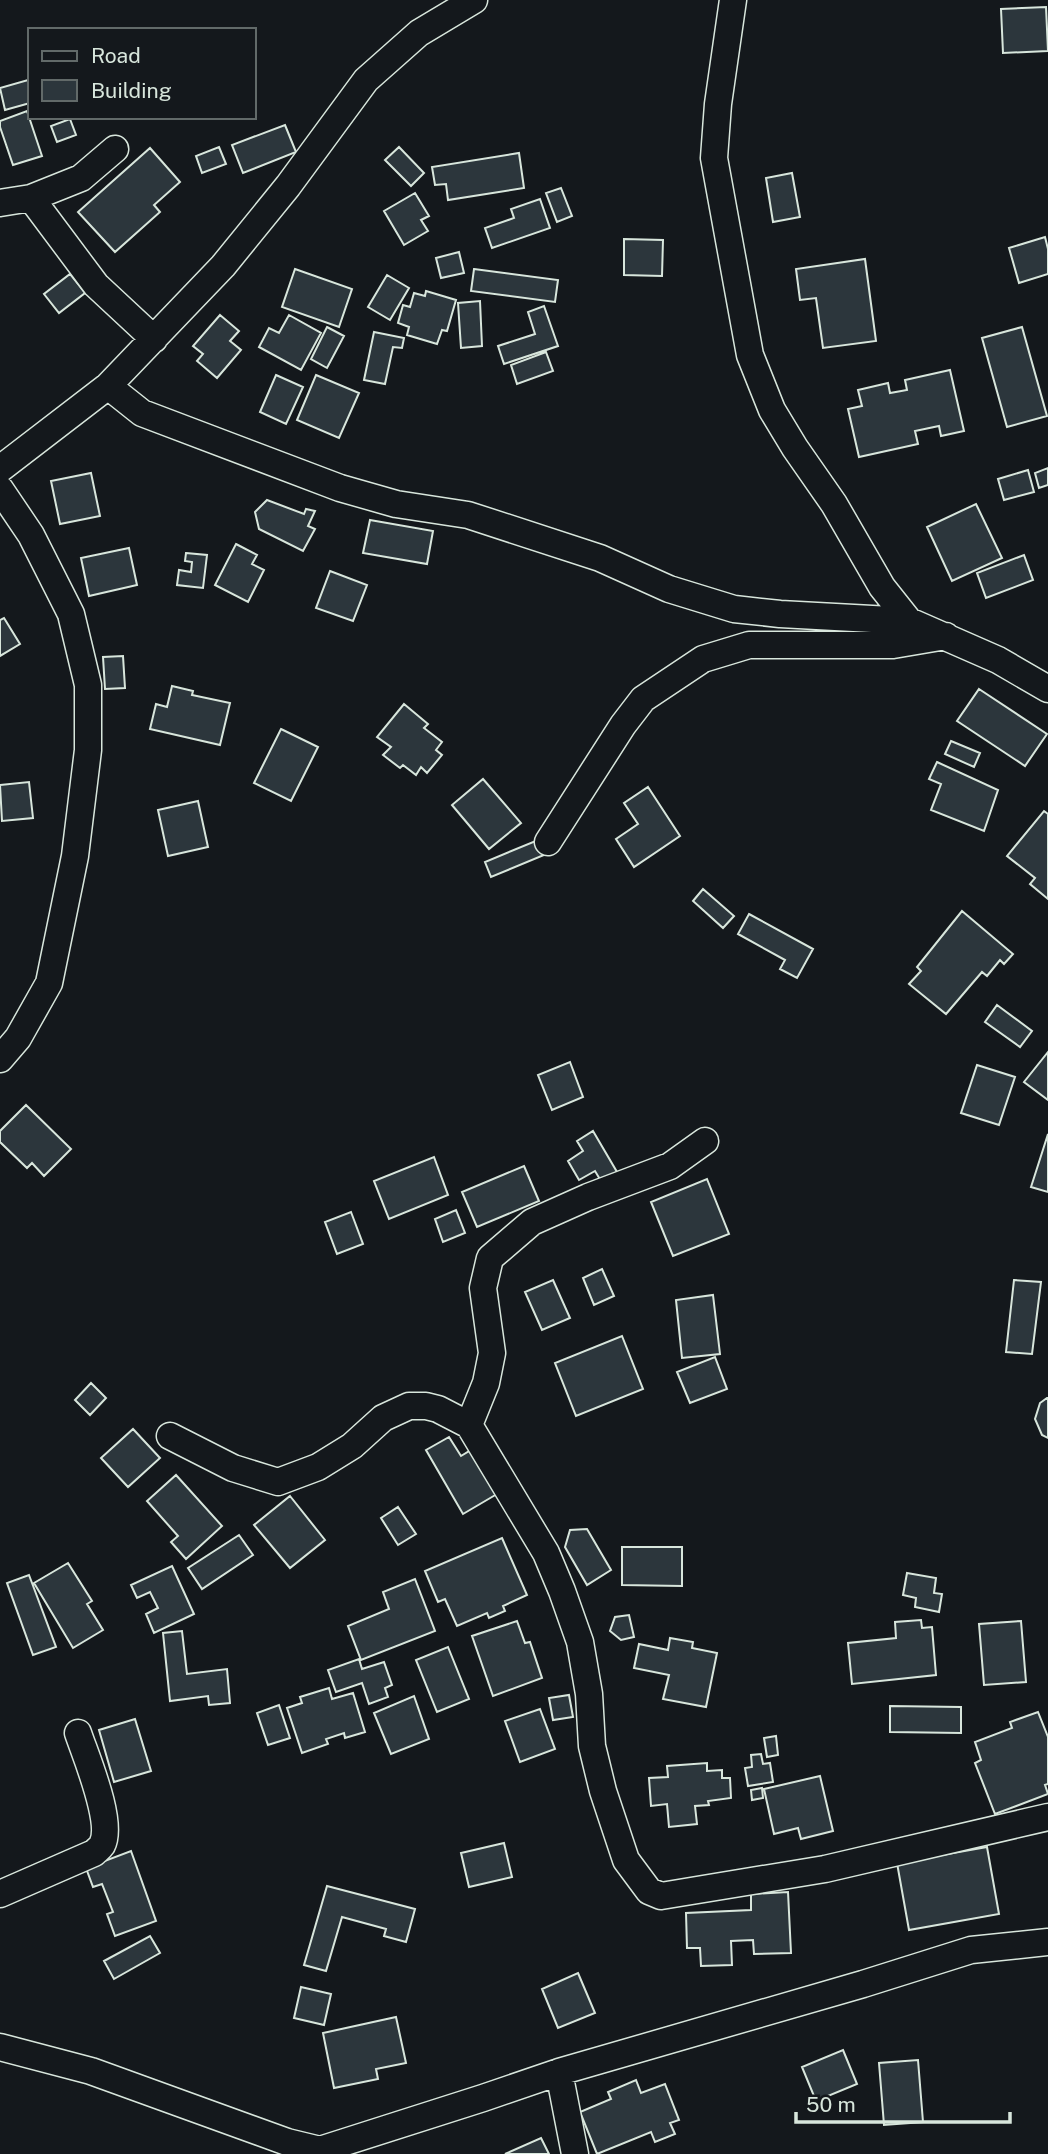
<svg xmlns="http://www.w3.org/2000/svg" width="1048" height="2154" viewBox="0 0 1048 2154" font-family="'Public Sans',sans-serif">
<rect width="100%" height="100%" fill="#14181c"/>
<!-- building -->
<path fill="#2c363c" stroke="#d8e6dc" stroke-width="2" d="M1046 7 1048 51 1003 53 1001 9Z
M28 80 30 103 5 110 0 88Z
M27 111 42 156 13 165 0 127V121Z
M70 119 76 135 57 142 51 126Z
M285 125 296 152 243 173 232 145Z
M219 147 226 164 202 173 196 156Z
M399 147 424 173 411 186 385 160Z
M150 148 180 182 154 205 160 212 115 252 78 212Z
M519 153 524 188 448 200 446 184 435 185 432 167Z
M792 173 800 217 773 222 766 178Z
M561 188 572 216 557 222 546 193Z
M415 193 429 216 421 220 428 231 404 245 384 211Z
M540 199 550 228 492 248 485 228 514 218 511 209Z
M1045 237 1048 249V274L1019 283 1009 248Z
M624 239 663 240 662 276 624 275Z
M459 252 464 273 441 278 436 258Z
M865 259 876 341 823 348 816 298 800 300 796 269Z
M295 269 352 289 339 327 282 307Z
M474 269 558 280 555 302 471 291Z
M70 274 85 293 59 313 44 294Z
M387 275 409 288 390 320 368 307Z
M426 291 456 300 447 331 442 330 437 344 407 335 409 327 398 323 403 305 410 307 414 293 425 296Z
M480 301 482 346 461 348 458 303Z
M544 306 558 346 504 364 498 346 535 334 528 312Z
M220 315 239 331 230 341 241 350 217 378 197 361 203 354 193 346Z
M289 315 321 333 301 370 259 347 269 328 279 333Z
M327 327 344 336 327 368 311 359Z
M1022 327 1047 416 1007 427 982 338Z
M374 332 404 338 402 348 393 347 385 384 364 380Z
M546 352 553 371 517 384 511 365Z
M950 370 964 431 941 436 939 426 915 431 918 444 859 457 848 409 862 406 858 390 888 383 890 393 907 390 905 380Z
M276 375 303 387 286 424 260 412Z
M316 375 359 393 339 438 297 420Z
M1048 468V485L1039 488 1035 473Z
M1028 470 1034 492 1004 500 998 479Z
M91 473 100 516 60 524 51 481Z
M267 500 304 514 306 509 315 511 308 526 315 529 303 551 259 529 255 512Z
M976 504 1002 558 952 581 927 527Z
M370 520 433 531 427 564 363 553Z
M236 544 257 555 252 564 264 570 248 602 215 585Z
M129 548 137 585 89 596 81 558Z
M186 553 207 555 203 588 177 585 179 570 191 572 192 562 185 561Z
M1024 555 1033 580 986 598 977 573Z
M330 571 367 585 353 621 316 608Z
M4 618 20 644 0 656V620Z
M123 656 125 688 105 689 103 657Z
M172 686 193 691 192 695 230 703 220 745 150 729 156 704 167 707Z
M979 689 1047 734 1025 766 957 721Z
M404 704 428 724 424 728 442 742 436 750 442 755 427 773 421 767 416 775 403 765 400 768 383 755 391 747 377 737Z
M281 729 318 747 291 801 254 783Z
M951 741 980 753 974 767 945 754Z
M937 762 998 790 984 831 931 810 941 784 929 779Z
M483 779 521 823 489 849 452 805Z
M29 782 33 818 2 821 0 785Z
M648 787 680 836 634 867 616 839 638 824 624 803Z
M198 801 208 847 168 856 158 810Z
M1044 811 1048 814V899L1030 884 1035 878 1007 856Z
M538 840 544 855 491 877 485 862Z
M703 889 734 916 723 928 693 901Z
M962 911 1013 954 1004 964 1000 960 987 976 982 972 946 1014 909 984 921 971 917 967Z
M749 914 813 949 797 978 780 969 785 960 738 934Z
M997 1005 1032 1031 1020 1047 985 1022Z
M1048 1052V1100L1024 1082Z
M570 1062 583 1097 552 1110 538 1075Z
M977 1065 1015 1077 999 1125 961 1113Z
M26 1105 71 1149 44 1176 32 1163 27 1168 0 1142V1131Z
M593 1131 617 1172 601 1181 595 1171 579 1180 568 1161 583 1151 577 1141Z
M1048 1134V1192L1031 1187Z
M434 1157 448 1195 389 1219 374 1181Z
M524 1166 539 1201 477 1227 462 1192Z
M707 1179 729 1234 673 1256 651 1202Z
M456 1210 465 1233 443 1242 435 1219Z
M351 1212 363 1244 337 1254 325 1222Z
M602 1269 614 1296 594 1305 583 1278Z
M553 1280 570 1318 542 1330 525 1292Z
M1014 1280 1041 1282 1032 1354 1006 1352Z
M713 1295 720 1354 682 1358 676 1300Z
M622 1336 643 1389 576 1416 555 1363Z
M715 1357 727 1389 690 1403 677 1372Z
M91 1383 106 1398 90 1415 75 1400Z
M1047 1398H1048V1438L1042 1435 1035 1419 1040 1403Z
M133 1429 160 1458 128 1487 101 1458Z
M449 1437 461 1456 471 1450 497 1494 463 1514 426 1450Z
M176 1475 222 1526 186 1559 171 1542 178 1536 147 1501Z
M290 1496 325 1540 290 1568 254 1525Z
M398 1507 416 1534 398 1545 381 1518Z
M587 1529 611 1570 587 1585 565 1547 570 1530Z
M239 1535 253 1555 202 1589 188 1568Z
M502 1538 527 1595 503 1606 505 1611 489 1618 487 1613 457 1626 445 1599 438 1602 425 1571Z
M622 1547H682V1586L622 1585Z
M68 1563 92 1601 87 1604 103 1630 73 1648 34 1583Z
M172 1566 194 1614 154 1633 146 1614 158 1608 150 1592 137 1598 131 1585Z
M907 1573 936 1578 934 1593 942 1594 939 1612 915 1607 916 1598 903 1595Z
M29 1575 56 1647 33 1655 7 1583Z
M415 1579 435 1631 361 1660 348 1626 389 1609 383 1592Z
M629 1615 634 1637 621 1640 610 1631 615 1617Z
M921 1620 922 1628 932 1627 936 1675 852 1684 848 1643 896 1638 895 1622Z
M517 1621 525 1643 530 1642 542 1678 493 1696 472 1636Z
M1021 1621 1026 1682 984 1685 979 1624Z
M182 1631 187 1674 227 1669 230 1703 209 1705 208 1696 170 1701 163 1633Z
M670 1638 693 1642 692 1648 717 1653 706 1707 663 1699 669 1675 634 1668 639 1644 668 1650Z
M448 1647 469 1699 437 1712 416 1660Z
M359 1659 362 1669 384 1662 392 1685 385 1688 388 1697 369 1704 362 1683 336 1692 328 1670Z
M329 1688 332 1699 353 1693 365 1732 345 1738 344 1733 326 1739 328 1744 302 1753 287 1708 302 1703 300 1697Z
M569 1695 573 1717 553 1720 549 1698Z
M414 1696 429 1739 391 1754 374 1713Z
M279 1705 290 1738 268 1745 257 1713Z
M890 1706 961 1707V1733L890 1732Z
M540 1709 555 1749 520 1762 505 1721Z
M1038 1712 1048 1737V1784L1045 1785 1048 1794 995 1814 975 1763 981 1760 975 1742 1012 1728 1010 1722Z
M135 1719 151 1771 114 1782 99 1730Z
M776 1736 778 1755 767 1757 764 1738Z
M761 1754 763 1764 770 1763 773 1782 748 1786 745 1768 752 1767 751 1755Z
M707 1763V1771L722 1770V1778H730L731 1798 708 1801 709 1805 695 1806 697 1824 669 1827 667 1804 651 1806 649 1778 668 1777 667 1766Z
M820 1776 833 1831 801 1839 798 1828 774 1834 764 1789Z
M762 1788 763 1798 752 1800 751 1790Z
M504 1843 512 1877 469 1887 461 1853Z
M987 1847 999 1914 909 1930 897 1863Z
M131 1851 156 1921 115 1936 107 1914 113 1912 102 1884 93 1887 86 1868Z
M327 1886 415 1909 406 1942 384 1936 386 1929 342 1917 326 1971 304 1965Z
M788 1892 791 1953 754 1954 753 1940 731 1941 732 1965 701 1966 700 1948H687L686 1913 751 1910V1894Z
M150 1936 160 1953 114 1979 104 1961Z
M578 1973 595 2013 558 2028 542 1989Z
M301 1987 331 1994 324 2025 294 2018Z
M396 2017 406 2063 376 2069 378 2079 334 2088 323 2033Z
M843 2050 857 2084 816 2101 802 2067Z
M918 2060 923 2122 884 2125 879 2063Z
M636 2080 641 2093 665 2084 679 2120 670 2123 675 2134 655 2142 651 2132 597 2154 580 2112 611 2099 608 2092Z
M541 2138 549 2154H505Z"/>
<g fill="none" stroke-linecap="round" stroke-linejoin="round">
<!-- street casing -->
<g stroke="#d8e6dc" stroke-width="29">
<path id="street" d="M733 0 718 104 714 158 750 355 772 410 795 448 834 504 882 587 909 621
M31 198 96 285 154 339
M0 203 31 198 81 178 115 149
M108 386 142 413 340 488 396 504 468 515 600 558 669 589 734 609 780 614 909 621 998 660 1048 689
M0 469 108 386 223 266 288 186 366 80 419 33 474 0
M0 489 31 535 71 614 88 685V750L75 856 49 983 18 1038 0 1059
M548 842 623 725 643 699 703 659 749 645H893L946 636
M469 1425 486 1383 492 1353 483 1288 490 1258 532 1222 588 1197 670 1166 705 1141
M170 1436 233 1468 278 1482 318 1467 352 1446 383 1418 409 1406H426L438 1409 469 1425 546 1553 562 1591 580 1642 589 1694 592 1746 603 1791 626 1860 649 1891 661 1896 825 1869 1048 1817
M0 1894 94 1853C97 1850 100 1848 102 1845 114 1822 86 1757 78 1733
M0 2047 91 2071 287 2142 320 2150
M559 2072 575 2154
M313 2154 320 2150 483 2098 559 2072 863 1984 971 1950 1048 1942"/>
</g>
<!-- street -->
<use href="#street" stroke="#14181c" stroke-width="26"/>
</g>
<!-- legend -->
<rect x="28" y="28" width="228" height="91" fill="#14181c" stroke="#626a69" stroke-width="2"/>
<rect x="42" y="51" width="35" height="10" fill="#14181c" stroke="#626a69" stroke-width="2"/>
<text x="91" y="63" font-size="21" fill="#d8e6dc">Road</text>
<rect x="42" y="80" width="35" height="21" fill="#2c363c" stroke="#626a69" stroke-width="2"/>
<text x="91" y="98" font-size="21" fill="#d8e6dc">Building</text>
<!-- scale -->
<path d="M796 2112v10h214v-10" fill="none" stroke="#d8e6dc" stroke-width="3.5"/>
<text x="806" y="2112" font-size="21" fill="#d8e6dc" stroke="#14181c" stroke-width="5" paint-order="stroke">50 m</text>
</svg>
